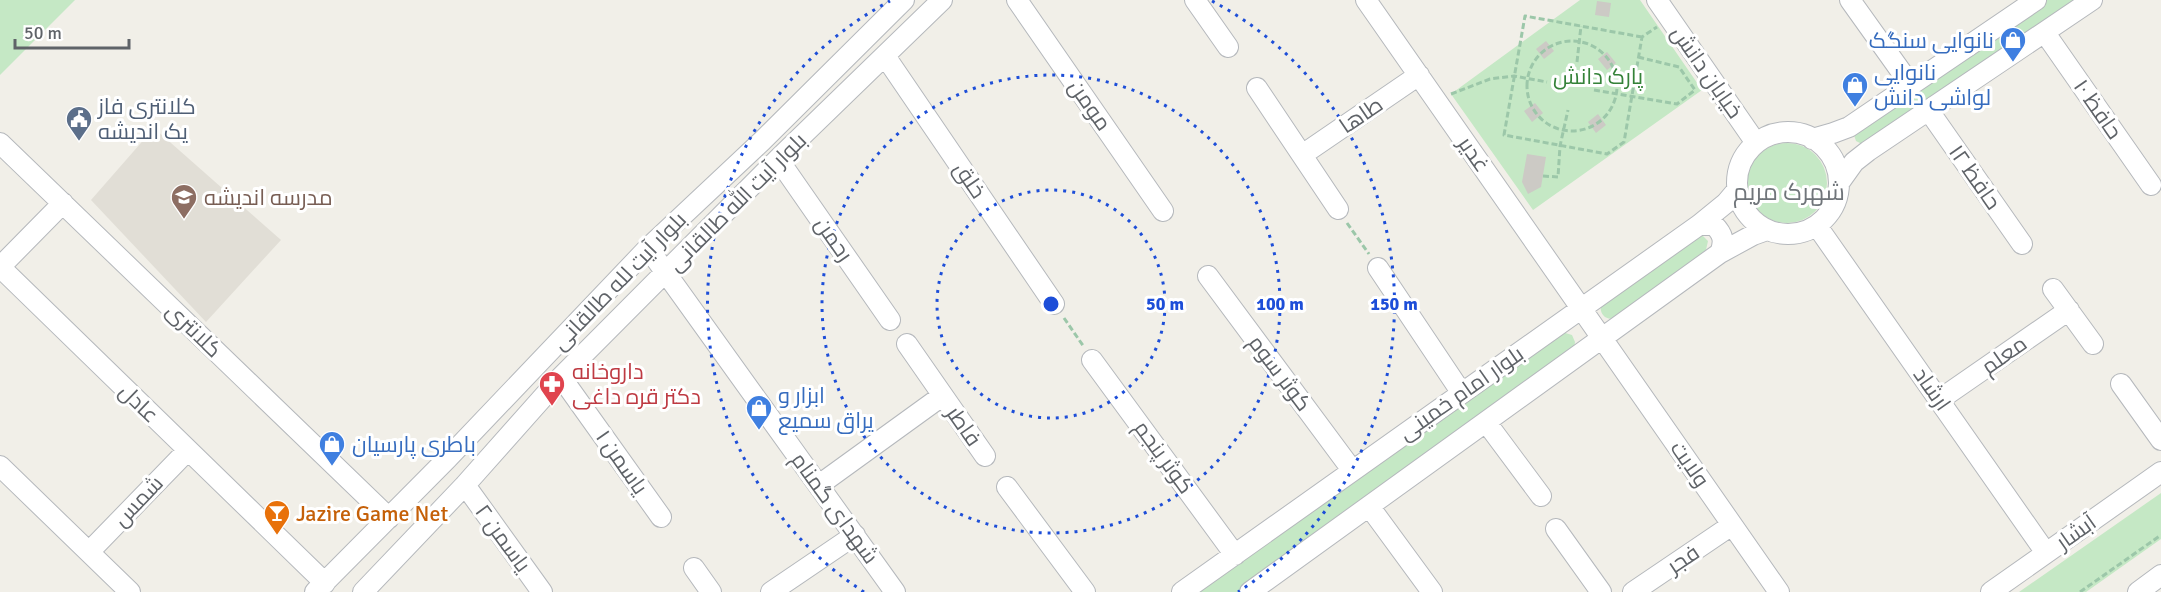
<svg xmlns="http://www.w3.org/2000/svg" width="2161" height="592" viewBox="0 0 2161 592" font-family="Signika,Cairo,sans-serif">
<rect width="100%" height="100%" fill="#f1efe8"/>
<!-- education -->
<path fill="#e1ded6" d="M154 128 281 240 206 322 91 200Z"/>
<!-- green -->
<path fill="#c5e8c5" d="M0 0H75L0 75Z
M1580 0H1640L1702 90 1533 210 1451 94Z
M2041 0H2082L1866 146 1856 141 1854 135Z
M1747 183a40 40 0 1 1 80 0a40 40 0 1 1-80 0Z
M1701 234 1708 241 1706 250 1615 318C1606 321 1599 314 1601 305Z
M1562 332 1572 335 1575 342 1574 349 1240 592H1188Z
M2161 493V539L2086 592H2019Z"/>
<!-- building -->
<path fill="#cccac5" d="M1597 1 1611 3 1609 17 1595 15Z
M1546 41 1554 51 1544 59 1536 49Z
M1607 52 1616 63 1607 70 1598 59Z
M1535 103 1543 113 1532 122 1524 111Z
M1598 114 1606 125 1596 133 1588 122Z
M1527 154 1546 157 1541 187 1528 194 1522 182Z"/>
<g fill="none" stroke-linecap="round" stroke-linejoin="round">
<!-- minor casing -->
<g stroke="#b5b8bc" stroke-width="22">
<path id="minor" d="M1017 0 1163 211
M1195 0 1228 47
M1366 0 1779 592
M1657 0 1756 143
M1850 0 1910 84
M2045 33 2151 185
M885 56 1054 304
M1257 88 1338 209
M1929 111 2022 244
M1737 183a51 51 0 1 1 102 0a51 51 0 1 1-102 0Z
M1812 139 1833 133 1849 127 2036 0
M0 143 389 518
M1302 155 1419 75
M778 159 890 320
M1839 183 1854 162 1868 151 2092 0
M63 203 0 267 325 583
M1699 225H1714C1723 234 1725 241 1720 253
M1817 226 2046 553
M648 248 895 592
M1378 268 1461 392
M1208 276 1352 470
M2053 289 2093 344
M907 344 985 456
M1092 360 1235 555
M561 377 661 517
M2121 384 2161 440
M1939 400 2069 310
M1486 422 1541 496
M0 466 130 592
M465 485 542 592
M819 485 942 396
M1007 487 1085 592
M1369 506 1432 592
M1556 529 1601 592
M89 552 188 450
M694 568 711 592
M315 592 447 459 648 248 762 141 904 0
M363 592 465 485 561 377 778 159 942 0
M771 592 855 535
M1182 592 1699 225 1726 203 1737 190
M1250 592 1720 253 1753 235 1767 230
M1633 592 1732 525
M1991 592 2161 472
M2138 592 2161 575"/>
</g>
<!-- path -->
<path stroke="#9cc7a9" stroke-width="3" stroke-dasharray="6 3" stroke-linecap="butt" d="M1642 37 1525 16 1504 135 1607 154 1624 142 1642 37 1657 27
M1527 86a45 45 0 1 1 90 0a45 45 0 1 1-90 0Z
M1577 62 1581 26
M1594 90 1677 104 1695 90 1679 67 1638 57
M1451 94 1490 79 1514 76 1547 82
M1543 176 1558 177 1560 146 1568 110
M1347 223 1369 254
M1064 318 1084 347
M2080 592 2161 535"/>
<!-- minor -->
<use href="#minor" stroke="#fff" stroke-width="20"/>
</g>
<!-- distance rings -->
<g fill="none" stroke="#1d4ed8" stroke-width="3" stroke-dasharray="3 6">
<circle cx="1051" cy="304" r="114"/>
<circle cx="1051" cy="304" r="229"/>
<path d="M864 592A343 343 0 0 1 890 1M1212 1A343 343 0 0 1 1238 592"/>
</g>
<!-- icons -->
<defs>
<g id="shop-pin" transform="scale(1.35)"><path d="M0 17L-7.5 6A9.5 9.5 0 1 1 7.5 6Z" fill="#3f7fe0" stroke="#fff"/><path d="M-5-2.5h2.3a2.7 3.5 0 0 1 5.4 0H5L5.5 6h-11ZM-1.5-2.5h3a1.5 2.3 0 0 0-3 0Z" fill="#fff"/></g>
<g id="civic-pin" transform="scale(1.35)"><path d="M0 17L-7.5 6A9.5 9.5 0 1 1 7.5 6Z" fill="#5c6f8a" stroke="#fff"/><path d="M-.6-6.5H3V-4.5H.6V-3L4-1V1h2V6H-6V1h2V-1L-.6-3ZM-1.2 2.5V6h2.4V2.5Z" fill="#fff"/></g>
<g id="school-pin" transform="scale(1.35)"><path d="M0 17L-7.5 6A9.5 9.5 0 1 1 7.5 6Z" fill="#8d6e63" stroke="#fff"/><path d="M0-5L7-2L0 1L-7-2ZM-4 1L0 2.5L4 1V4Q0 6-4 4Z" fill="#fff"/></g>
<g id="pharmacy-pin" transform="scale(1.35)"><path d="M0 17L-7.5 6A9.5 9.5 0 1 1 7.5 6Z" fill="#e0444e" stroke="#fff"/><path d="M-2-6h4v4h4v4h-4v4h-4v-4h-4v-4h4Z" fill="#fff"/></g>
<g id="bar-pin" transform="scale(1.35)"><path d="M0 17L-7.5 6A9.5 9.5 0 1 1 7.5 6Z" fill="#e8710a" stroke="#fff"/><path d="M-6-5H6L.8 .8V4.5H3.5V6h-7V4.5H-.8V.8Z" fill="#fff"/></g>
</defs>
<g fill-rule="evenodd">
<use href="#shop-pin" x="2013" y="40"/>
<use href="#shop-pin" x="1855" y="85"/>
<use href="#civic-pin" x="79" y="119"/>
<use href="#school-pin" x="184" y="197"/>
<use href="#pharmacy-pin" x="552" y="384"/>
<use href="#shop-pin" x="759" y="408"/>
<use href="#shop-pin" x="332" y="444"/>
<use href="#bar-pin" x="277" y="513"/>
</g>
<g text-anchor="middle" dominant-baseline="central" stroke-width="6" stroke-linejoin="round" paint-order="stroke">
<!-- shop labels -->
<g font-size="22" fill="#366cbe" stroke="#fff" text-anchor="start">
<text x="1994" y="40" text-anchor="end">نانوایی سنگک</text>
<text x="1874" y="72">نانوایی<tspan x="1874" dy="25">لواشی دانش</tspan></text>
<text x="778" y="395">ابزار و<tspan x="778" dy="25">يراق سميع</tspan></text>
<text x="352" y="444">باطری پارسيان</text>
</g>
<!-- street labels -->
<g font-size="22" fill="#5f6368" stroke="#fff">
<text transform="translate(1707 72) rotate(55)">خیابان دانش</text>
<text transform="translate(1090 105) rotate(55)">مومن</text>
<text transform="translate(2098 109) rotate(55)">حافظ ۱۰</text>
<text transform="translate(1361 115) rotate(-34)">طاها</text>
<text transform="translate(1474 154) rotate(55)">غدیر</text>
<text transform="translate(1975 177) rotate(55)">حافظ ۱۲</text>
<text transform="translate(970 180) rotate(56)">خلق</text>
<text transform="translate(737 202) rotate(-45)">بلوار آیت الله طالقانی</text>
<text transform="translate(834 239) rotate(55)">رحمن</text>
<text transform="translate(619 281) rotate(-46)">بلوار آیت لله طالقانی</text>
<text transform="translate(194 330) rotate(44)">کلانتری</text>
<text transform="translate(2004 355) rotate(-35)">معلم</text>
<text transform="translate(1280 373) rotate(53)">کوثر سوم</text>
<text transform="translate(1932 389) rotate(55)">ارشاد</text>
<text transform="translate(1461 393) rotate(-35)">بلوار امام خمینی</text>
<text transform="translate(139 403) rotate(44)">عادل</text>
<text transform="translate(964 426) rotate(55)">فاطر</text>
<text transform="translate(1164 457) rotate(54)">کوثر پنجم</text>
<text transform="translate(622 462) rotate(55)">یاسمن ۱</text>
<text transform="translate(1690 464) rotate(55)">ولایت</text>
<text transform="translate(138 501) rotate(-46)">شمس</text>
<text transform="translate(835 508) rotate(54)">شهدای گمنام</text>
<text transform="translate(2076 532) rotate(-35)">آبشار</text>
<text transform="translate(503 538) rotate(54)">یاسمن ۲</text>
<text transform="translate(1683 559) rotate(-34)">فجر</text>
</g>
<!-- park labels -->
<g font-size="22" fill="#348238" stroke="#fff">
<text x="1598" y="76">پارک دانش</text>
</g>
<!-- service labels -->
<g font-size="22" fill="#4e5e75" stroke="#fff" text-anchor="start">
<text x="98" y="106">کلانتری فاز<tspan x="98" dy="25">یک اندیشه</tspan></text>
</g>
<!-- education labels -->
<g font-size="22" fill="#785e54" stroke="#fff" text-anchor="start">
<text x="204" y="197">مدرسه اندیشه</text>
</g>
<!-- health labels -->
<g font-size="22" fill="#be3a42" stroke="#fff" text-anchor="start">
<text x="572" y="371">داروخانه<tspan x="572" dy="25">دکتر قره داغی</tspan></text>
</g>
<!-- food labels -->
<g font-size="22" fill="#c56008" stroke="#fff" text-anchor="start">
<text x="296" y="513">Jazire Game Net</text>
</g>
<!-- neighbourhood labels -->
<g font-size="24" fill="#70757a" stroke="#fff">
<text x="1789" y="192">شهرک مریم</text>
</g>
</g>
<circle cx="1051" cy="304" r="9" fill="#1d4ed8" stroke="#fff" stroke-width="3"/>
<g font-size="18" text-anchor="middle" font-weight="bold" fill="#1d4ed8" stroke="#fff" stroke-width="6" stroke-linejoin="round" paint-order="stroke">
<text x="1165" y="310">50 m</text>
<text x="1280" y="310">100 m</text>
<text x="1394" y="310">150 m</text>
</g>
<!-- scale -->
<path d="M15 39v9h114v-9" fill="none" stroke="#5f6368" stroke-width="3"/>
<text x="24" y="39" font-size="18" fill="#5f6368" stroke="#ffffff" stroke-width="4.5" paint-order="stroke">50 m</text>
</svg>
